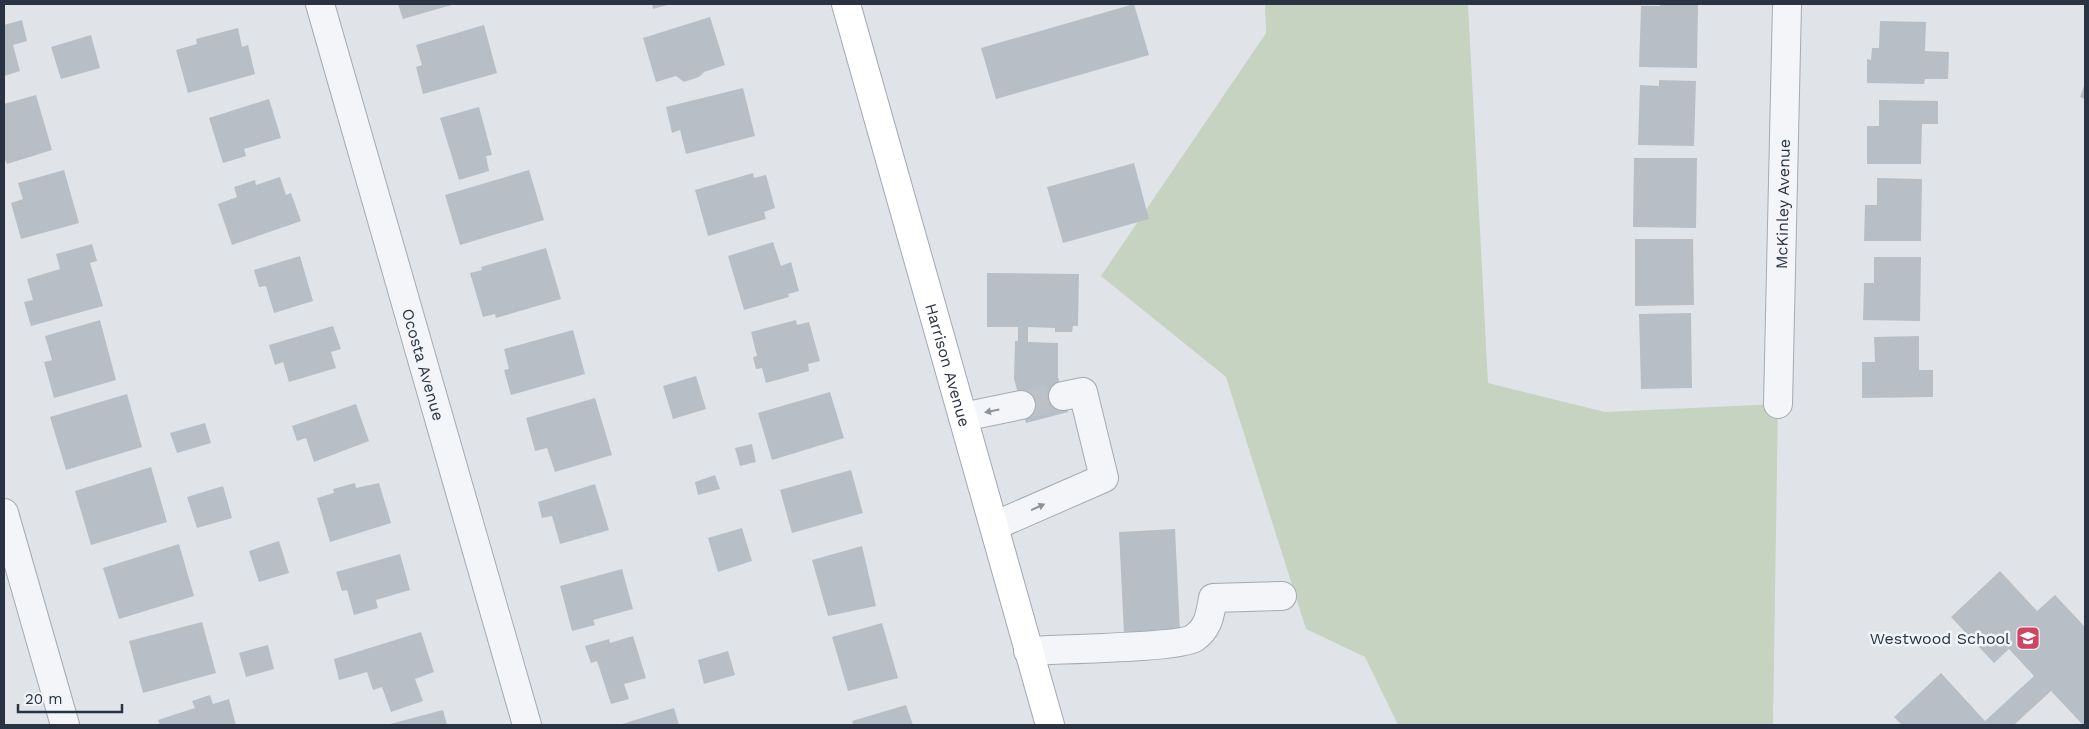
<svg xmlns="http://www.w3.org/2000/svg" width="2089" height="729" viewBox="0 0 2089 729" font-family="'Work Sans',sans-serif">
<rect width="100%" height="100%" fill="#e0e4e9"/>
<!-- green -->
<path fill="#c7d3c1" d="M1265 4H1468L1488 383 1605 412 1778 404 1773 725H1398L1365 657 1306 629 1226 377 1101 276 1266 33Z"/>
<!-- building -->
<path fill="#b8bec6" d="M398 4H455L403 19Z
M652 4H671L653 9Z
M1134 4 1149 55 996 99 981 48Z
M1660 4H1698L1697 68 1639 67 1641 6H1660Z
M710 17 725 65 704 72 699 77 684 82 676 76 656 82 643 38Z
M22 20 27 41 13 45 20 71 4 76V25Z
M1880 21 1926 22 1925 51 1949 52 1948 79H1925L1924 84 1867 83V59L1871 60 1872 48H1879Z
M484 25 497 73 423 94 416 67 422 65 416 45Z
M238 28 242 47 248 45 255 74 188 93 176 50 197 44 196 39Z
M91 35 100 68 61 79 51 47Z
M1659 80 1696 81 1694 146 1638 145 1640 85 1659 86Z
M2085 83V99L2080 97Z
M743 88 755 136 686 154 680 130 672 133 666 107Z
M36 95 52 150 7 164 5 160H4V104Z
M269 99 281 138 244 149 246 156 223 163 209 118Z
M1879 100 1938 101V124H1922L1921 164H1867V126H1879Z
M479 107 492 155 486 156 489 171 459 180 440 118Z
M1634 158H1697L1696 228 1633 227Z
M1134 163 1149 219 1063 243 1047 187Z
M64 170 79 223 21 239 11 203 23 199 18 183Z
M529 170 544 220 460 245 445 195Z
M753 173 754 178 766 175 775 208 764 212 766 219 708 236 695 190Z
M280 177 286 195 291 193 301 221 232 245 218 204 237 197 234 187 255 180 256 185Z
M1877 178 1922 179 1921 241H1864L1865 205H1877Z
M1635 239H1693L1694 305 1635 306Z
M773 242 781 266 791 262 799 291 788 294 789 297 744 310 728 256Z
M92 244 97 261 90 263 103 306 31 326 24 302 33 300 27 279 60 269 56 254Z
M546 248 561 299 496 318 495 314 483 317 470 273 482 270 481 267Z
M300 256 313 301 274 313 266 286 259 287 254 270Z
M1874 257H1921L1920 321 1863 320 1864 283H1874Z
M987 273 1079 274 1078 326H1073L1072 332H1055V328L1028 327V342L1058 343V377L1068 412 1026 423 1014 379 1015 341H1018V327H987Z
M1691 313 1692 388 1641 389 1639 314Z
M100 320 116 380 54 398 44 362 52 360 45 336Z
M796 320 797 325 809 322 820 361 808 364 809 371 766 383 762 368 756 369 753 357 757 356 751 332Z
M333 326 341 349 331 352 336 368 289 382 283 362 275 365 269 345Z
M573 330 585 374 511 395 504 370 509 369 504 349Z
M1919 336V370H1933V397L1862 398V362H1875L1874 337Z
M696 376 706 409 673 419 663 386Z
M830 392 844 438 772 460 758 413Z
M127 394 142 447 66 470 50 417Z
M595 398 612 455 555 472 547 448 535 451 526 418Z
M356 404 369 441 314 462 306 438 297 441 292 426Z
M205 423 211 443 177 453 170 433Z
M752 444 756 462 740 466 735 448Z
M151 467 167 522 91 545 75 491Z
M851 470 863 513 792 533 780 490Z
M715 475 720 489 698 495 695 482Z
M355 483 356 488 379 483 391 523 330 542 317 498 334 493 333 489Z
M595 484 609 530 560 544 552 516 542 518 538 502Z
M223 486 232 518 197 528 187 497Z
M742 528 752 561 718 572 708 538Z
M1175 529 1180 631 1124 634 1119 532Z
M279 541 289 573 259 582 249 551Z
M179 544 194 596 119 619 103 568Z
M862 546 876 606 828 616 812 560Z
M400 554 410 590 376 600 378 608 354 615 347 590 342 591 336 572Z
M622 569 633 609 593 620 595 625 572 631 560 586Z
M2000 571 2037 611 2055 595 2085 627V725H2083L2051 691 2014 725H1902L1894 717 1941 673 1985 721 2034 676 2009 649 1994 663 1951 617Z
M202 622 216 673 143 693 129 641Z
M882 623 898 678 848 691 832 637Z
M421 632 434 672 415 679 423 701 391 712 382 687 373 690 367 672 339 680 334 659Z
M633 636 646 678 624 684 629 699 611 704 597 661 591 663 585 646 609 639 610 643Z
M268 645 274 669 246 677 239 653Z
M728 651 735 675 704 684 698 660Z
M210 695 213 704 229 699 236 725H160L158 720 195 708 192 701Z
M906 705 913 725H853L852 721Z
M674 708 679 725H619Z
M443 710 447 725H386Z"/>
<g fill="none" stroke-linecap="round" stroke-linejoin="round">
<!-- minor-tunnel -->
<path stroke="#bbc1c7" stroke-width="28" stroke-dasharray="28 14" stroke-linecap="butt" d="M1021 405 1063 396"/>
<!-- minor casing -->
<g stroke="#a5abb3" stroke-width="30">
<g id="minor">
<path id="s1" d="M320 4 527 725"/>
<path id="s2" d="M1778 404 1787 4"/>
<path d="M963 417 1021 405"/>
<path d="M4 513 65 725"/>
<path d="M994 526 1104 478 1083 392 1063 396"/>
<path d="M1028 651C1054 649 1179 648 1194 638 1209 628 1210 614 1213 598L1282 596"/>
</g>
</g>
<!-- major casing -->
<g stroke="#a0a9b5" stroke-width="30">
<g id="major">
<path id="s3" d="M846 4 1050 725"/>
</g>
</g>
<!-- minor -->
<use href="#minor" stroke="#f3f5f8" stroke-width="28"/>
<!-- major -->
<use href="#major" stroke="#fff" stroke-width="28"/>
</g>
<!-- one-way arrows -->
<defs><path id="oneway-solid" d="M-6-.8H1V-3.2L6.5 0L1 3.2V.8H-6Z" transform="scale(1.25)"/></defs>
<g fill="#8e949c">
<use href="#oneway-solid" transform="translate(992 411) rotate(169)"/>
<use href="#oneway-solid" transform="translate(1038 507) rotate(-24)"/>
</g>
<!-- icons -->
<defs>
<g id="school-square" transform="scale(1.25)"><rect x="-9" y="-9" width="18" height="18" rx="4" fill="#cf4561" stroke="#f0f3f7"/><path d="M0-5L7-2L0 1L-7-2ZM-4 1L0 2.5L4 1V4Q0 6-4 4Z" fill="#fff"/></g>
</defs>
<g fill-rule="evenodd">
<use href="#school-square" x="2028" y="638"/>
</g>
<g text-anchor="middle" dominant-baseline="central" stroke-width="5" stroke-linejoin="round" paint-order="stroke">
<!-- street labels -->
<g font-size="16" fill="#293341" stroke="#f0f3f7">
<text stroke="none"><textPath href="#s2" startOffset="200">McKinley Avenue</textPath></text>
<text stroke="none"><textPath href="#s1" startOffset="375">Ocosta Avenue</textPath></text>
<text stroke="none"><textPath href="#s3" startOffset="375">Harrison Avenue</textPath></text>
</g>
<!-- poi labels -->
<g font-size="16" fill="#293341" stroke="#f0f3f7" text-anchor="end">
<text x="2010" y="638">Westwood School</text>
</g>
</g>
<!-- border -->
<rect width="2089" height="729" fill="none" stroke="#293341" stroke-width="10"/>
<!-- scale -->
<path d="M18 704v8h104v-8" fill="none" stroke="#293341" stroke-width="2.5"/>
<text x="25" y="704" font-size="15" fill="#293341" stroke="#f0f3f7" stroke-width="4" paint-order="stroke">20 m</text>
</svg>
